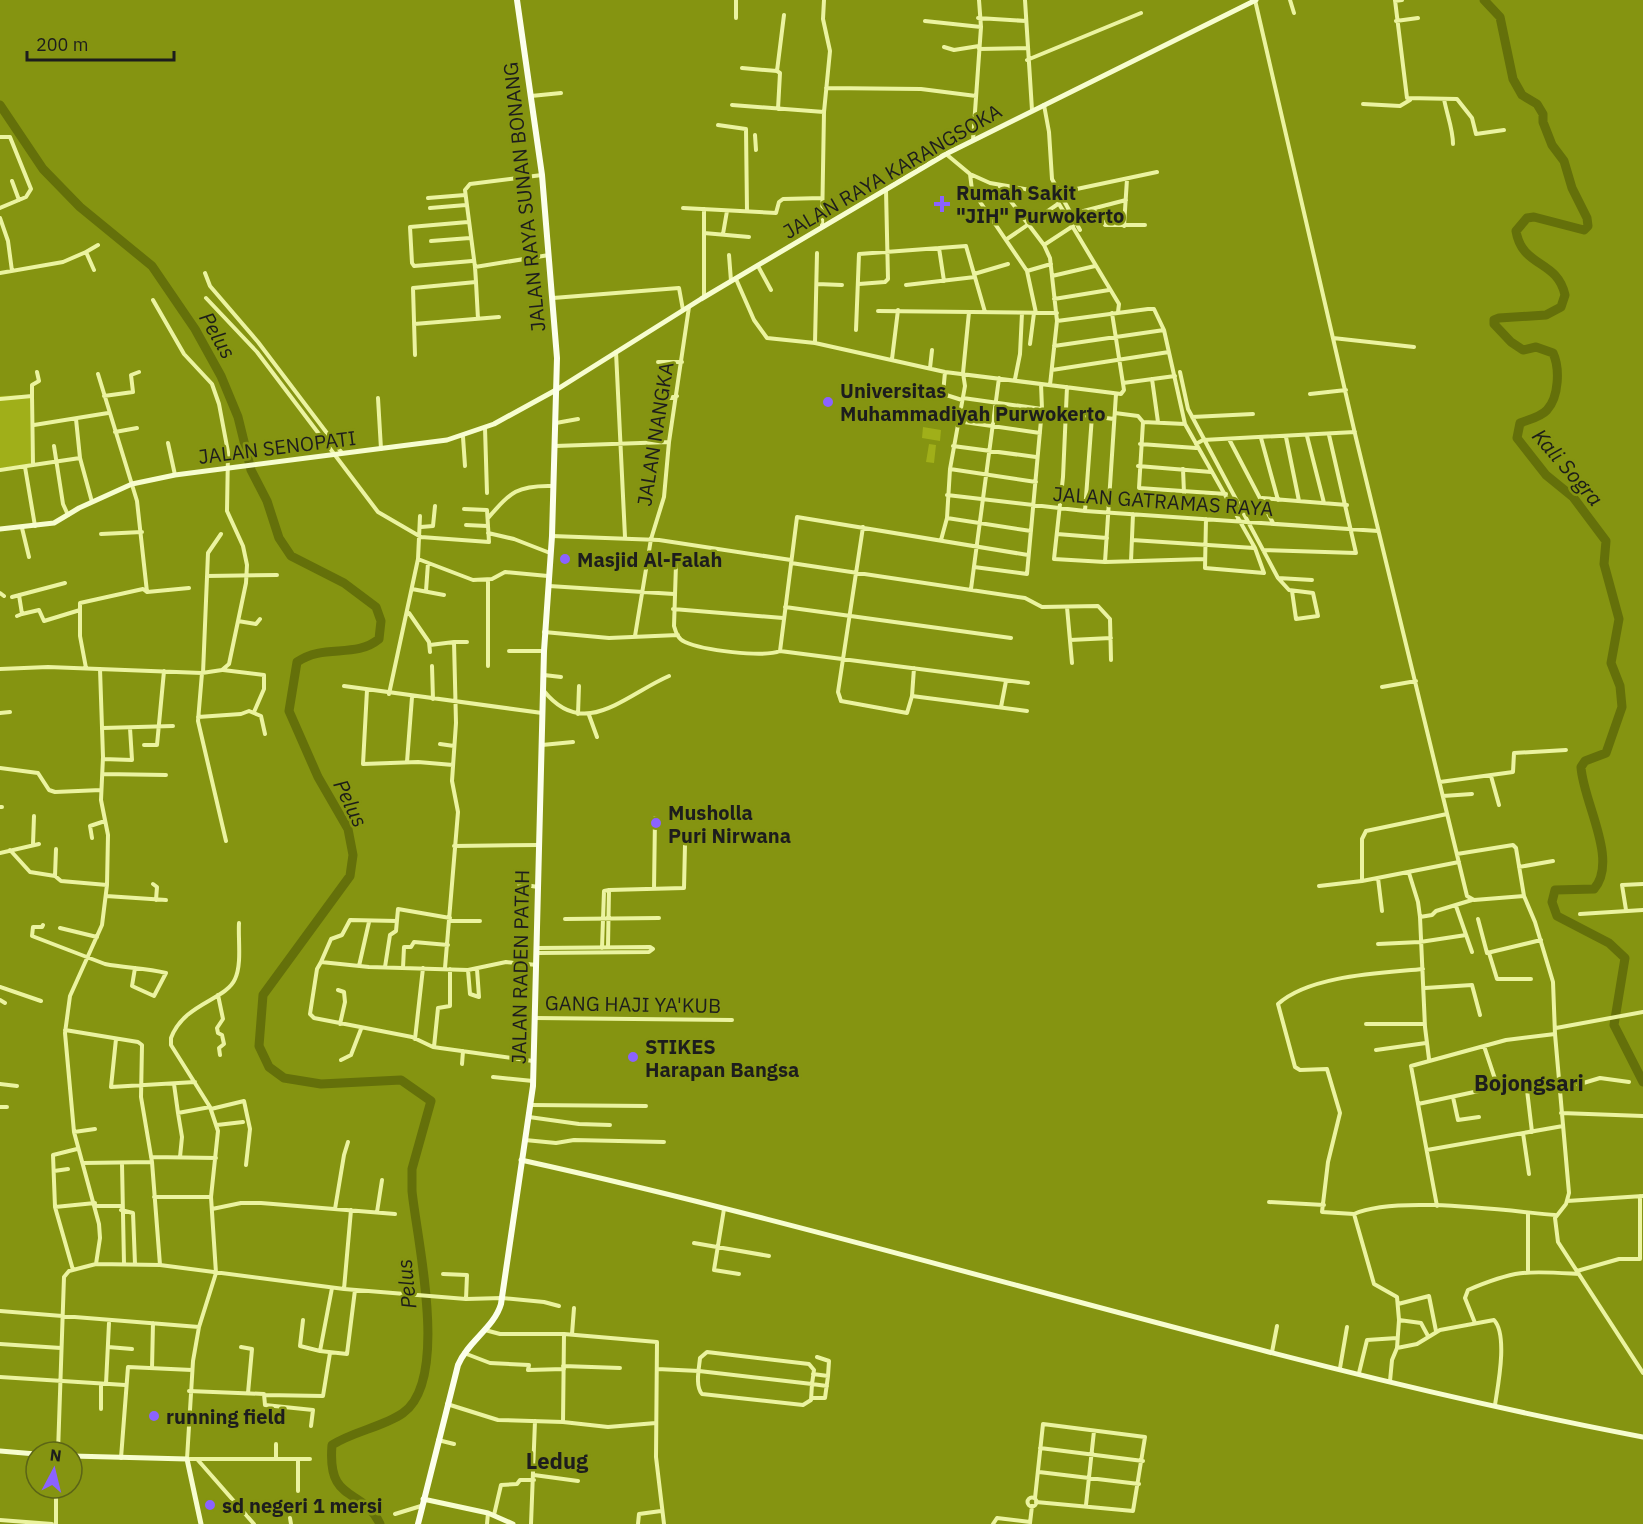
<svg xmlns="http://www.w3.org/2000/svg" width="1643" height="1524" viewBox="0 0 1643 1524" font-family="'IBM Plex Sans',sans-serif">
<rect width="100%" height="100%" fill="#859411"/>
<!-- green -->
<path fill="#a0af19" d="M24 395 30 397 31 464 0 468V396Z
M923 427 941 430 940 441 922 438Z
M929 444 936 445 934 463 926 462Z"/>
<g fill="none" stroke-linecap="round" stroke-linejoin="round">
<!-- river -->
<path stroke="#64700a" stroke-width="9" d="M1484 0 1500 17 1513 79 1522 95 1537 104 1543 114V122L1552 145 1564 161 1572 188 1587 218 1588 226 1584 230 1534 217 1527 218 1516 231C1522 268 1557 259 1565 295L1561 307 1546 315 1499 318 1494 320V324L1511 342 1523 350 1536 347 1553 353C1560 368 1559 397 1547 410 1541 417 1528 420 1520 423L1517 438 1546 475 1573 497 1606 541 1604 564 1619 619 1611 663 1620 686 1622 707 1606 753 1585 761 1581 767C1583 802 1619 860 1594 889L1555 890 1552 902 1557 916 1609 943 1625 958 1614 1025 1643 1082
M0 105 43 169 80 207 152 266 195 329 221 376 238 417 251 470 267 501 279 538 291 556 344 583 376 607 381 621 379 639C355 659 324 643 297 662L289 711 318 777 348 829 353 855 350 876 263 995 259 1046 269 1067 284 1078 321 1084 401 1080 431 1101 412 1169V1191C417 1241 450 1380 403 1413 383 1427 354 1431 332 1445 327 1505 362 1486 380 1524"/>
<!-- street -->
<path stroke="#ebf3a0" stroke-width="4" d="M736 0V18
M1025 0 1032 110
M1255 0 1356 438 1467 896 1474 900 1524 896 1535 922 1553 982 1555 1034 1569 1193 1566 1204 1555 1218 1558 1242 1643 1373
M1290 0 1294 13
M1395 0 1407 98 1457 99 1472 118 1476 134 1504 130
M1395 1 1402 0
M978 18 1026 21
M925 21 981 27
M1396 21 1418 18
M944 47 954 50 979 46
M979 49 1027 48
M1027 60 1141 13
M742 68 777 71
M826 88 921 89 976 96
M531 96 561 93
M1444 99C1447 115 1453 129 1453 144
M1363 104 1400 106 1410 100
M732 105 824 112
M1044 105 1049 132 1052 179 1080 230
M778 109 780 73 777 71 784 15
M718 125 746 129 747 211
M755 135 756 150
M0 137H10L31 189 26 197 0 208
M973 140 981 27 979 0
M946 154 970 174 990 183 1053 194 1157 172
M970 174 972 190 1027 271 1036 313
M542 175 470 184 465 190 475 267 549 255
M12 181 19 200
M1000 187 1044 245 1050 258 1057 321 1050 385
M1053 194 1119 304 1118 312
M428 198 465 195
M430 208 466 205
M683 208 776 213 779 202 783 199 822 198
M1095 208 1105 225H1145
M704 209V297
M1072 214 1126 200
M0 218 8 241 12 271
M468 222 410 227 412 263 414 266 472 261
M1124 226 1127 179
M822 227 824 112 830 51 823 19 824 0
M704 233 749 237
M723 234 727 211
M1007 239 1058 204
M431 241 470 238
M1044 245 1073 226
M939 248 944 281
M729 255 731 281
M758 266 771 290
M94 270 86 252 98 245
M1027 271 1051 264
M0 273 63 262 86 252
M205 273 210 286 258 342 342 453
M974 274 1008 264
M1052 276 1095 266
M736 279 754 320 767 338 815 343 945 372 1121 394 1124 390 1112 313
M476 282 478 319
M817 284 842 285
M859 284 885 282 888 279 886 190
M906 285 975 277
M206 298 257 352 378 512 421 537 489 542 487 510 464 509
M553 298 679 288 683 310
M1054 299 1109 290
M878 311 1057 313
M1057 321 1148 309H1154L1164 330 1185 424 1255 548 1264 573 1205 568 1206 519
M414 324 499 317
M856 330 859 254 966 246 985 312
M1333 338 1414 347
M815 343 817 253
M1030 344 1034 313
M1054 346 1164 330
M616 352 625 537
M415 355 413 288 476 282 475 267
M892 359 898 310
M658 362H682
M930 368 932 350
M1052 370 1169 352
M945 372 943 394 962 400
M1180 372 1188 409 1278 578 1289 590 1313 593 1318 616 1296 619 1292 591
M1015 379 1020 354 1022 313
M1152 379 1158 422
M1123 383 1175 376
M1067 387 1063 477 1054 559 1105 562 1204 559
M1310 394 1346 390
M32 396V385L39 381 37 372
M104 396 133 392 131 375 139 372
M378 398 381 449
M963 398 1042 409
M0 399 32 396 33 465 0 470
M654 402 677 396
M1067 413 1114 419
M1115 413 1138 416 1143 422
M1192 417 1253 414
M76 419 80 458 92 502
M957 421 1040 433
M556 423 578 419
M1185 424 1143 422 1139 488 1226 494
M34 425 108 413
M485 428 487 493
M115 432 137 428
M1307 436 1324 503
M463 437 465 466
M1286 437 1299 501
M1261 438 1278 500
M1229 439 1273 523
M168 443 175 475
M1140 444 1196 448
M1196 444 1203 440 1355 432
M54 446 63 504 68 515
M555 446 669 442
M953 446 1036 457
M33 465 80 458
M1138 466 1211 472
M25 467 35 526
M950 469 1036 482
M1183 469 1184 493
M947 495 1085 511 1378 531
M1262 498 1347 505
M1085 511 1092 416
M488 518C511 492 517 485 553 486
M947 518 1031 531
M466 525 487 526
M421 527 433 526 435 506
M863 527 838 692 841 701 907 713 912 696 1027 711
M22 528 29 557
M488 533 514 539 550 553
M101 534 142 532
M1057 534 1107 538
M552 536 659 540 791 560
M941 540 947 518 950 469 965 386 963 373 969 312
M1132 540 1254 548
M1263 550 1356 553 1329 435
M418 559 473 580 492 579 505 572 548 576
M1131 561 1133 514
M1105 562 1116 394
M791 563 1025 598 1042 607 1098 606 1110 619 1111 660
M676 564 674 626C676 633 678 639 685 642 702 650 763 658 780 651L1028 683
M974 567 1027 574 1042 409 1041 384
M207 576 277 575
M1278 578 1312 580
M488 580V666
M549 586 674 594
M412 589 444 595
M971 589 999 378
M426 591 428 563
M147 592 189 588
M0 593 4 596
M12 597 65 583
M785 607 1011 638
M1067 607 1072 663
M673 609 783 618
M409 613 429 642 430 652
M22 614 39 610 44 621 80 610
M17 616 22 614 19 595
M238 621 256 624 260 619
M544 632 609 638 678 635
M635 636 651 539 664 497 669 442 689 307
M1070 640 1111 638
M454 642H467
M430 645 454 642 456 723 452 781 458 812 445 968
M509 651H544
M780 651 797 517 1028 555
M432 666 433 699
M86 668 80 636V603L143 589 147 592 137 501 98 374
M0 669 48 667 202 673 222 670 229 664 246 583 247 565 243 546 227 511 228 452 219 404 212 384 184 354 153 300
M223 670 264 675V689L254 712
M202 673 198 721 226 841
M203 673 208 553 221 534
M544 675 561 677
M344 686 542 713
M1382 687 1416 681
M367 690 363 764 418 762 453 765
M544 691C584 741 625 695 669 676
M389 694 418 559 420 516
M912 696 914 668
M1001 707 1006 681
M0 713 10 712
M578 714 579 686
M589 715 597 737
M198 717 241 714 249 711 261 716 265 734
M103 728 173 726
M440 744 454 746
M144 745H157L164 671
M542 745 573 742
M103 759 132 760 130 728
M407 762 412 697
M0 768 38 773 49 790 55 792 101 790
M103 774 166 775
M1491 776 1499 805
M1440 782 1513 772 1514 753 1566 750
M1443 796 1472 794
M0 807H2
M1447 814 1366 831 1362 839V881L1459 862
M92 838 90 826 105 821
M33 844 34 816
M454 846 539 845
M10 850 30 872 55 876 61 881 107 885
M0 853 39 844
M1457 854 1513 845 1516 848 1524 896
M1519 867 1553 861
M1409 873 1418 902 1420 917
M55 876 56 849
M1378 878 1382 911
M153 884 157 887 156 900
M519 884 538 887
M1319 886 1362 881
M654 889 655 818
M609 890 684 888 685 845
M106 896 166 900
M1456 906 1472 952
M1626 910 1622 885 1643 884
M1580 914 1643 910
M565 919 659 918
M1478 919 1487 953 1541 940
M450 921H480
M239 923C238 940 242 964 235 979 226 1000 184 1003 171 1038V1045L210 1107 218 1131 211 1197 216 1273 199 1327 193 1361 187 1459H310
M43 925 42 927H33L32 936 105 964C125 968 146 968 166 973L154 996 132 986 135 968
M60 928 97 937
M1378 944 1420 942 1466 935
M608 946 609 890
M602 948 604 891 609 890
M538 953 649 952 653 949 650 947 538 948
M1489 953 1497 979H1531
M321 962 331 939 342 935 350 920 397 921
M359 966 369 922
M385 967 390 935 396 931 398 909 450 918
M403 968 404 947H411L414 942 448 945
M468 970 470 994 479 997 477 969
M0 987 41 1001
M1425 988 1472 985 1480 1015
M338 990 344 992 345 1002 340 1024
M218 995 223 1019 217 1028 218 1033 222 1035 224 1044 219 1048 220 1055
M0 1000 5 1003
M535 1018 732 1020
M1366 1024H1425
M1556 1028 1643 1012
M65 1030 138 1042 142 1045 141 1097 152 1162 160 1265
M116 1039 111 1087 195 1082
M415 1039 423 968
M1484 1046 1498 1088
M434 1047 438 1008 450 1006V969
M1376 1050 1426 1043
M1429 1059 1425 1027 1420 917 1432 915 1436 911 1472 900
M341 1060 351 1055 361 1029
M533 1061 433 1047 412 1037 314 1018 310 1014 317 969 321 962 369 967 468 970 506 962 537 965
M462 1064 463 1051
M493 1077 533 1081
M1559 1083 1580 1084 1600 1078 1629 1082
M0 1084 17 1086
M174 1084 178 1113
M1527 1090 1532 1132
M1453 1097 1458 1120 1479 1117
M1418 1104 1521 1082 1525 1090
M531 1105 646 1106
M0 1107H7
M211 1109 244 1101 250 1129 246 1165
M1561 1113 1643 1116
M529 1117 579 1124 610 1125
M217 1125 243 1122
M74 1132 95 1129
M1523 1133 1529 1174
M525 1140 556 1143 574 1140 664 1142
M1427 1150 1563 1126
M151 1157 216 1158
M180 1157 182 1137 178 1113 210 1107
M83 1163 152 1162
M122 1164 124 1264
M54 1171 68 1169
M154 1197H210
M1567 1201 1643 1196
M1269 1202 1324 1205
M96 1206H121
M1437 1206 1411 1066 1506 1040 1555 1034
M55 1207 95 1203
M212 1209 241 1203H261L395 1214
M335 1209 344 1155 348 1142
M724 1209 714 1270 739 1274
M121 1210 133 1213 135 1264
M377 1212 382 1180
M1528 1213V1271
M1354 1214 1322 1212 1328 1162 1340 1113 1327 1069 1300 1070 1295 1067 1278 1004C1310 975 1382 973 1423 969
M694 1243 769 1256
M96 1264 100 1238 99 1224 74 1132 65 1033 70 996 102 925 107 885 108 835 101 800 103 757 100 669
M73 1270 55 1207 53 1155 77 1149
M1577 1271 1619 1259H1640V1196
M443 1274 467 1275 466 1299
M344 1289 351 1210
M1398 1304 1429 1296 1436 1331
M0 1311 199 1327
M303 1320 300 1346 320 1351 332 1288
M1475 1323 1465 1298 1468 1290C1517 1269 1528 1271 1579 1274
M485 1330 500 1334H564L657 1342 656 1457 664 1524
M572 1334 574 1308
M1428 1336 1421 1323 1399 1320 1397 1297 1374 1284 1354 1214C1395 1195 1508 1211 1555 1215
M0 1344 61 1348
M108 1347 132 1349
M241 1347 252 1349 248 1393
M1397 1348 1399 1320
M320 1351 347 1354 355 1290
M1272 1352 1277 1326
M464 1353 490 1363 529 1365 528 1370 564 1369
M563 1366 620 1368
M152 1368 153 1323
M1340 1368 1347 1327
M657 1369 699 1371 812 1384 811 1400 803 1405 702 1394C695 1386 699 1369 700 1358L707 1352 809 1364 814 1370 812 1384 827 1386
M1359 1373 1367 1340 1397 1338
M813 1374 828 1376 829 1361 817 1357
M0 1377 125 1385
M1390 1381 1392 1360 1397 1348 1417 1344 1440 1330 1494 1320C1508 1335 1498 1385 1495 1405
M101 1384V1409
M106 1384 109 1323
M189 1391 264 1394 265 1405 313 1410 311 1426
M265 1395 323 1396 330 1353
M811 1398H825L828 1376
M447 1404 498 1420 563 1422 608 1427 656 1423
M563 1422 564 1334
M438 1440 454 1444
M276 1444V1459
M1040 1448 1143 1461
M58 1452 64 1277 69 1271 96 1264 160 1265 344 1289 466 1299 502 1298 544 1302 559 1306
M121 1458 128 1367 192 1370
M197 1459 254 1524
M1039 1472 1139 1484
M534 1475 578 1481
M56 1488V1524
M298 1491V1459
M1027.5 1502a4.5 4.5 0 1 1 9 0a4.5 4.5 0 1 1-9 0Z
M1035 1498 1043 1424 1145 1437 1133 1511 1036 1502
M1086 1505 1094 1431
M395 1514 421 1506
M494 1515 501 1485 517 1484 520 1480H534
M290 1518 291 1524
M0 1520 52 1524
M1030 1523 1032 1506
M487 1524 488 1513
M531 1524 535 1421
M638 1524 639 1514 661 1511
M993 1524 997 1518 1030 1522"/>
<!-- secondary -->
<path stroke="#f7fdcf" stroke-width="5" d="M0 529 54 523 79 508 132 484 175 475 447 440 494 424 556 390 701 299 946 154 1256 0
M521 1160C897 1243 1264 1365 1643 1437
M0 1451 36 1454
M72 1456 187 1459 201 1524
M423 1499 488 1513 513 1524"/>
<!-- primary -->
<path stroke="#fcffec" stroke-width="6" d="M418 1524 458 1365C468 1341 494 1328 501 1304L533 1086 544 651 552 536 557 358 542 175 517 0"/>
</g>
<!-- markers -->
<g fill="#8b62ff" stroke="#859411" stroke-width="2">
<path d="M939 195h6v6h6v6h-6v6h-6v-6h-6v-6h6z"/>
<circle cx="828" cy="402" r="6"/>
<circle cx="565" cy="559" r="6"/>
<circle cx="656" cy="823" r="6"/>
<circle cx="633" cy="1057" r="6"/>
<circle cx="154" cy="1416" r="6"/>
<circle cx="210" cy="1505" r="6"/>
</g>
<g text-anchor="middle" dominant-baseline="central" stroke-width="5" stroke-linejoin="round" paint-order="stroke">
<!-- street labels -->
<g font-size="20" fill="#1d1d1d" stroke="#859411">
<text transform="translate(892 171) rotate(-30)">JALAN RAYA KARANGSOKA</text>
<text transform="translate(524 197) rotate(-96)">JALAN RAYA SUNAN BONANG</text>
<text transform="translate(655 434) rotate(-81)">JALAN NANGKA</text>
<text transform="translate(277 447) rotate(-7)">JALAN SENOPATI</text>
<text transform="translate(1163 501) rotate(4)">JALAN GATRAMAS RAYA</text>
<text transform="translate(520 967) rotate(-89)">JALAN RADEN PATAH</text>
<text transform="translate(633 1004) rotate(1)">GANG HAJI YA'KUB</text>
</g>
<!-- poi labels -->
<g font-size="20" font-weight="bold" fill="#1d1d1d" stroke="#859411" text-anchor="start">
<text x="956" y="192">Rumah Sakit<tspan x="956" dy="23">"JIH" Purwokerto</tspan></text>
<text x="840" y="390">Universitas<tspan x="840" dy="23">Muhammadiyah Purwokerto</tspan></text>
<text x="577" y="559">Masjid Al-Falah</text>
<text x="668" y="812">Musholla<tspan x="668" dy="23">Puri Nirwana</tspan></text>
<text x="645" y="1046">STIKES<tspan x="645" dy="23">Harapan Bangsa</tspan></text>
<text x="166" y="1416">running field</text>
<text x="222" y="1505">sd negeri 1 mersi</text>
</g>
<!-- water labels -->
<g font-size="21" font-style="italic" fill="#1c1d19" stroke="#859411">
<text transform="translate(218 335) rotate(60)">Pelus</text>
<text transform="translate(1568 467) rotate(49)">Kali Sogra</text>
<text transform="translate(351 803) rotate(64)">Pelus</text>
<text transform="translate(406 1284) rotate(-96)">Pelus</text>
</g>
<!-- quarter labels -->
<g font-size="22" font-weight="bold" fill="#1d1d1d" stroke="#859411">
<text x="1529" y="1082">Bojongsari</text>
<text x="557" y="1460">Ledug</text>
</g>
</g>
<!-- north arrow -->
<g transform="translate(54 1470) rotate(7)"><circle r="28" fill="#859411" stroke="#5b6416" stroke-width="1.5"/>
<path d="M0-4.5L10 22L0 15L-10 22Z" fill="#8b62ff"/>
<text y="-9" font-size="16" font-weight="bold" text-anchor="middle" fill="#1d1d1d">N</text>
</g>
<!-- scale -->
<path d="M27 51v9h147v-9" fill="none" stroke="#1d1d1d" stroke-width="3"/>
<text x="36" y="51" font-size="18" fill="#1d1d1d" stroke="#859411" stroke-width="4.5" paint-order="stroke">200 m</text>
</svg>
